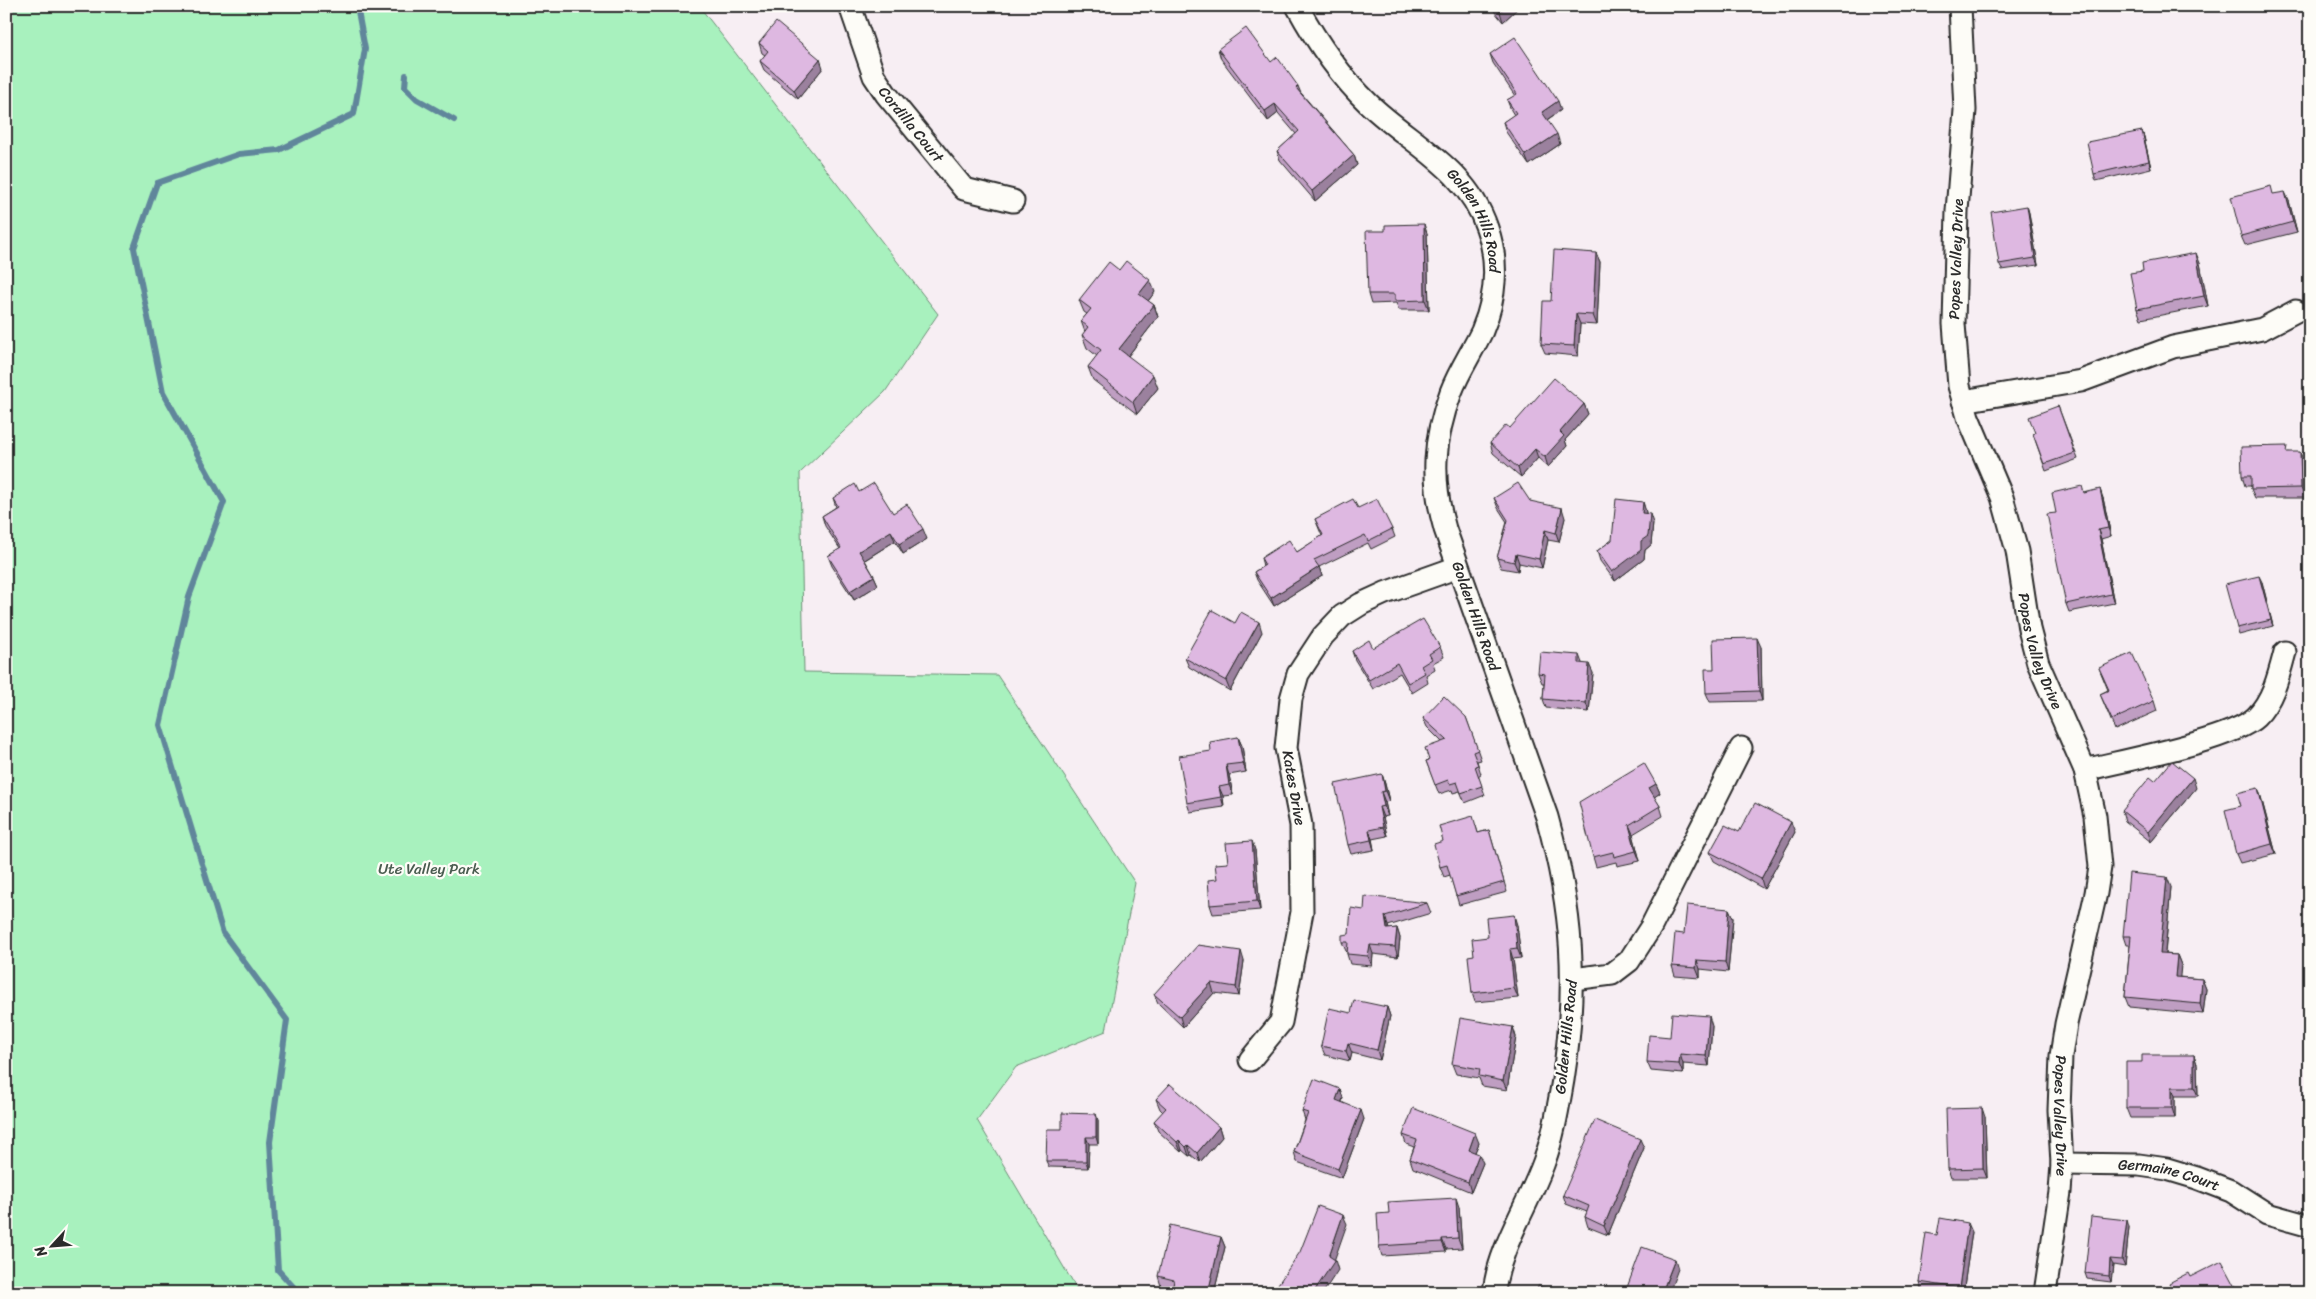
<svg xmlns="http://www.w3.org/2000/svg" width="2316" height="1299" viewBox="0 0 2316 1299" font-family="Sriracha,sans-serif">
<rect width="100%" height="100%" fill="#f7eef3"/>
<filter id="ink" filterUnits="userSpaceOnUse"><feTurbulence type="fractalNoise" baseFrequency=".02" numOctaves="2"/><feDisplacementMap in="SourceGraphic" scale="10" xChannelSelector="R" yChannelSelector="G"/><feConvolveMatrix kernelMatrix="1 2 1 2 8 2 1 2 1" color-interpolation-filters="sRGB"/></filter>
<g filter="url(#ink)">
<!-- green -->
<path fill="#a8f1be" stroke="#6a8e74" d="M6 6H699L938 314 885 392 800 473 804 672 997 675 1135 883 1106 1031 1016 1067 977 1120 1079 1293H6Z"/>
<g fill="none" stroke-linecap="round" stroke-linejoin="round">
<!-- stream -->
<path stroke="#61869b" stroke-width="6" d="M406 75 405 87 417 99 454 120
M299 1293 278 1270 270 1142 287 1020 223 933 160 725 189 597 224 502 163 392 134 248 157 183 239 154 279 150 354 114 365 49 357 6"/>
<!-- minor casing -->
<g stroke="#2b2b2b" stroke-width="25">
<g id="minor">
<path id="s1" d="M850 6 874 76 886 94 964 189 1013 201"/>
<path id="s2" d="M1297 6C1316 41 1340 76 1369 104 1411 144 1467 168 1487 228 1499 262 1496 298 1482 331 1472 352 1459 371 1451 392 1433 440 1431 480 1445 529L1547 817C1573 911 1578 984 1563 1080 1558 1108 1554 1135 1544 1162 1529 1204 1498 1249 1494 1293"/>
<path id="s3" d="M1960 6 1965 110 1957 211 1954 324 1959 386 1968 417 2002 497 2017 551 2029 629 2038 663 2085 770 2095 816 2100 867 2096 893 2066 1024 2061 1056 2059 1110 2062 1164 2060 1192 2045 1293"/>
<path d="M1963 401 2081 381 2173 347 2262 329 2296 311"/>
<path d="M2085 770C2121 761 2232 740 2256 717 2273 700 2279 675 2285 652"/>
<path d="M1573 979 1612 974 1629 961 1651 927 1741 748"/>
<path d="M1250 1060 1281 1022 1302 912 1301 825 1286 748 1291 699 1298 674 1323 636 1342 616 1361 604 1385 593 1458 567"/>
<path id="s4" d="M2062 1164 2139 1165 2167 1169 2197 1178 2231 1191 2267 1214 2310 1226"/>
</g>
</g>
<!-- minor -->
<use href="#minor" stroke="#fdfcf7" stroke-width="21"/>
</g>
<!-- wall -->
<path fill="#bf9ec2" stroke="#2b2b2b" d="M1490 6H1520L1503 22Z
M759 43 823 68 798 99 764 70 760 61 765 55 762 53Z
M1218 49 1271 62 1302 94 1354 155 1357 165 1315 201 1280 160 1277 151 1296 134 1278 113 1268 121 1221 59Z
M1490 54 1561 110 1547 120 1560 144 1529 165 1506 132 1503 122 1514 115 1511 110 1507 100 1515 96 1493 63Z
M2142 131 2144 137 2151 168 2096 181 2094 174Z
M2289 201 2297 232 2245 245 2241 236Z
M2027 206 2029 213 2038 265 2002 270 1999 264Z
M1427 233 1429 310H1399L1396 303 1371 304 1368 294Z
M1596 253 1600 262 1597 325 1580 324 1578 356 1545 353 1541 344 1551 301Z
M2200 263 2208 306 2141 319 2137 309 2143 271Z
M1119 270 1155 292 1148 301 1154 305 1158 317 1128 356 1158 388 1137 414 1093 380 1088 367 1097 356 1087 348 1082 335 1085 332 1081 321 1087 314 1084 312 1079 300Z
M1584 404 1588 414 1565 440 1567 446 1548 467 1538 458 1521 477 1493 453 1490 443 1510 428Z
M2058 406 2078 459 2046 471 2033 434 2035 433Z
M2289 452 2304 462 2305 498H2255L2251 489V486H2245L2242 476Z
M859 492 893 513 927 539 903 554 895 541 865 560 874 576 878 585 854 600 832 566 828 556 840 549 825 526 822 516 836 507 833 498Z
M2085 493 2103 498 2111 536 2101 539 2114 603 2069 612 2066 604 2056 513Z
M1494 498 1530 501 1565 518 1559 542 1548 540 1542 568 1519 563 1518 571 1501 568 1497 558 1507 522 1498 508Z
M1643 502 1646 513 1653 523 1651 545 1645 550 1644 559 1615 581 1600 561 1597 551 1612 540Z
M1358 508 1392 529 1395 537 1371 549 1368 543 1319 567 1322 576 1274 606 1257 580 1254 572 1263 566 1261 558 1297 552 1322 536 1315 519Z
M2262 582 2273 626 2239 635 2237 628Z
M1262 632 1230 691 1189 667 1185 658Z
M1440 647 1444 657 1433 663 1435 669 1426 675 1428 683 1412 693 1400 673 1373 689 1355 660 1352 651Z
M1761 647 1762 701 1710 702 1706 693 1714 669Z
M1579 655 1582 663 1593 673 1589 712 1546 708 1543 699 1544 683H1542L1538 673Z
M2099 668 2154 701 2157 711 2115 730 2100 694 2108 690Z
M1466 717 1481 760 1477 761 1481 774 1478 776 1485 795 1465 803 1460 791 1453 793 1452 790 1439 794 1426 761 1429 760 1442 742 1427 727 1423 718Z
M1238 737 1242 746 1246 772 1229 775 1233 795 1223 796 1224 807 1190 812 1187 803 1211 751Z
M1382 774 1385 784 1389 801 1385 802 1388 816 1383 817 1387 836 1372 839 1374 850 1351 854 1348 845Z
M2155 781 2196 788 2151 842 2125 821 2122 811Z
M1656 784 1660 793 1654 797 1660 806 1663 816 1633 834 1640 861 1617 866 1616 862 1596 867 1593 857Z
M2258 788 2261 797 2276 854 2240 863 2236 854 2241 806Z
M1476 826 1478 833 1489 830 1507 892 1459 905 1450 875 1444 877 1440 867 1443 841Z
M1739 832H1795L1764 889 1714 861 1710 852Z
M1255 850 1260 910 1213 914 1210 905 1217 879 1228 863Z
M2171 887 2165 954 2177 955 2181 965 2179 977 2202 979 2206 989 2203 1014 2129 1007 2125 997 2130 945H2126L2123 936Z
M1427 903 1431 913 1388 926 1389 929 1397 928 1400 938 1398 957 1373 954 1372 966 1350 964 1347 954V952L1346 951 1342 942 1349 934 1364 910Z
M1729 909 1733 918 1728 972 1700 969V978L1675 976 1672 966 1684 934Z
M1517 925 1521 958 1513 959 1518 998 1475 1002 1472 993 1474 955 1488 937Z
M1244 961 1239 996 1214 993 1183 1027 1158 1003 1154 994Z
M1387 1007 1390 1016 1380 1060 1352 1053 1350 1061 1325 1055 1321 1046 1351 1013Z
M1712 1026 1709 1066 1683 1064V1074L1651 1071 1647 1062 1670 1037Z
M1513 1027 1516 1037 1507 1090 1482 1086 1479 1078 1456 1074 1452 1064Z
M2194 1055 2197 1064 2198 1096H2175V1118H2130L2126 1108 2142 1062Z
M1340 1089 1343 1098 1342 1102 1364 1119 1342 1178 1297 1162 1294 1152 1305 1120 1302 1111Z
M1156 1099 1219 1127 1222 1137 1200 1162 1191 1155 1189 1156 1182 1150 1181 1152 1158 1131 1154 1121 1163 1112 1160 1109Z
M1985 1117 1987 1178H1951L1948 1169Z
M1098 1120V1144H1089L1088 1168 1049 1167 1046 1161 1062 1129Z
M1403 1135 1479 1143 1475 1152 1483 1163 1471 1192 1413 1168 1410 1159 1414 1147 1406 1144Z
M1644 1148 1608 1235 1588 1227 1585 1217 1587 1212 1566 1204 1563 1195Z
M1459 1207 1462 1248 1446 1249V1252L1382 1256 1379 1246Z
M2129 1227 2125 1267 2113 1265 2111 1282 2087 1279 2085 1273Z
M1972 1232 1963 1293H1932L1922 1291 1919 1282 1937 1235Z
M1221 1237 1225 1247 1214 1293H1173L1172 1289 1161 1286 1158 1276Z"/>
<!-- shaded-wall -->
<path fill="#9b819e" stroke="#2b2b2b" d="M1506 6H1520L1503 22 1500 12Z
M820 59 823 68 798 99 794 90Z
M1298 86 1302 96 1296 88Z
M1558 101 1561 110 1545 121 1542 112Z
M1275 104 1278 113 1268 121 1265 111Z
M2142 131 2144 137 2151 168 2149 161Z
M1557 134 1560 144 1529 165 1525 155Z
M1354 155 1357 165 1315 201 1312 191Z
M2285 192 2289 201 2297 232 2293 222Z
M2027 206 2029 213 2038 265 2035 258Z
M1424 224 1427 233 1429 310 1425 300Z
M1596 253 1600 262 1597 325 1593 315Z
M2196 253 2200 263 2208 306 2204 296Z
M1150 280 1155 292 1144 306 1139 294Z
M1154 305 1158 317 1124 361 1119 349Z
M1576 314 1580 324 1578 356 1574 346Z
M1153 375 1158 388 1137 414 1133 402Z
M1584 404 1588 414 1565 440 1567 446 1548 467 1545 457 1560 432Z
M1535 449 1538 458 1521 477 1518 468Z
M2300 452 2304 462 2305 498 2301 488Z
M2100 489 2103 498 2111 536 2108 528Z
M1643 502 1646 512 1645 522 1642 513Z
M1562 508 1565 518 1559 542 1556 533Z
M1650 514 1653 523 1651 545 1645 550 1644 559 1615 581 1612 572 1641 541Z
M923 529 927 539 903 554 899 544Z
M1545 530 1548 540 1542 568 1539 559Z
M2098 530 2101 539 2114 603 2111 594Z
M891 531 895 541 863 561 859 551Z
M1516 554 1519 563 1518 571 1514 562Z
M1319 567 1322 576 1274 606 1271 598Z
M874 576 878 585 854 600 850 591Z
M2259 576 2262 582 2273 626 2271 620Z
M1259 622 1262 632 1230 691 1226 681Z
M1757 638 1761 647 1762 701 1759 691Z
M1589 664 1593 673 1589 712 1586 703Z
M1238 737 1242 746 1246 772 1243 763Z
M1226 765 1229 775 1233 795 1229 785Z
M1382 774 1385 784 1389 801 1385 791Z
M2193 778 2196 788 2151 842 2148 832Z
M1656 784 1660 793 1653 798 1649 788Z
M1219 787 1223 796 1224 807 1221 797Z
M2258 788 2261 797 2276 854 2272 844Z
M1381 792 1385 802 1388 816 1384 806Z
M1379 807 1383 817 1387 836 1383 827Z
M1791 822 1795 832 1764 889 1761 879Z
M1629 825 1633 834 1640 861 1636 851Z
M1369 830 1372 839 1374 850 1371 840Z
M1252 841 1255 850 1260 910 1257 901Z
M2167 877 2171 887 2164 963 2160 954Z
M1729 909 1733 918 1728 972 1725 962Z
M1514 915 1517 925 1521 958 1517 948Z
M1385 916 1388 926 1391 939 1387 929Z
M1397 928 1400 938 1398 957 1395 947Z
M1370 945 1373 954 1372 966 1368 956Z
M1510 949 1513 959 1518 998 1514 988Z
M1241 951 1244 961 1239 996 1236 987Z
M2177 955 2181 965 2179 986 2175 977Z
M1697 960 1700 969V978L1696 968Z
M2202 979 2206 989 2203 1014 2200 1004Z
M1211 983 1214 993 1183 1027 1180 1017Z
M1387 1007 1390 1016 1380 1060 1377 1050Z
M1709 1016 1712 1026 1709 1066 1706 1056Z
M1513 1027 1516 1037 1507 1090 1503 1081Z
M1348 1043 1352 1053 1350 1061 1346 1051Z
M1680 1054 1683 1064V1074L1679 1064Z
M2194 1055 2197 1064 2198 1096 2194 1087Z
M2172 1087 2175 1096V1118L2172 1108Z
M1340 1089 1343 1098 1339 1110 1336 1100Z
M1982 1108 1985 1117 1987 1178 1983 1168Z
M1361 1110 1364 1119 1342 1178 1338 1169Z
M1096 1114 1098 1120V1144L1096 1137Z
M1219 1127 1222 1137 1200 1162 1197 1153Z
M1475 1133 1479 1143 1472 1159 1469 1150Z
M1086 1137 1089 1144 1088 1168 1086 1161Z
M1640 1139 1644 1148 1608 1235 1604 1226Z
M1179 1140 1182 1150 1181 1152 1177 1142Z
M1188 1145 1191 1155 1189 1156 1186 1147Z
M1479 1154 1483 1163 1471 1192 1468 1182Z
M1456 1198 1459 1207 1462 1248 1458 1238Z
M1343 1215 1347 1224 1334 1261 1335 1260 1338 1270 1323 1293H1313L1329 1256Z
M2127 1220 2129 1227 2125 1267 2122 1260Z
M1968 1223 1972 1232 1963 1293H1961L1959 1288Z
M1221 1237 1225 1247 1214 1293H1208Z
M1442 1239 1446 1249V1252L1442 1242Z
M1675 1259 1678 1269 1669 1293H1662Z
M2110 1259 2113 1265 2111 1282 2109 1276Z"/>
<!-- building -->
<path fill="#deb8e1" stroke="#2b2b2b" d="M1495 6H1506L1500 12Z
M776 22 820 59 794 90 760 61 768 51 759 43Z
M1246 28 1271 62 1277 57 1298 86 1296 88 1354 155 1312 191 1277 151 1299 131 1275 104 1265 111 1218 49Z
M1515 37 1558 101 1542 112 1557 134 1525 155 1503 122 1516 113 1507 100 1517 94 1490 54Z
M2142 131 2149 161 2094 174 2087 142Z
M2271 186 2273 194 2285 192 2293 222 2241 236 2231 197Z
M2027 206 2035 258 1999 264 1991 212Z
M1424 224 1425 300 1395 301V294H1368L1366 231H1385V225Z
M1554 250 1596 253 1593 315 1576 314 1574 346 1541 344 1543 301H1551Z
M2196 253 2204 296 2137 309 2130 273 2143 271 2142 263Z
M1126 261 1150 280 1139 294 1154 305 1119 349 1153 375 1133 402 1088 367 1101 350 1082 335 1088 327 1081 321 1091 309 1079 300 1109 262 1119 270Z
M1554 378 1584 404 1560 432 1564 436 1545 457 1535 449 1518 468 1490 443 1506 425 1510 428Z
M2058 406 2075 453 2044 464 2033 434 2035 433 2029 417Z
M2287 446 2286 452H2300L2301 488 2251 489V476H2242L2241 447Z
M874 483 893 513 907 504 923 529 899 544 891 531 859 551 874 576 850 591 828 556 841 548 822 516 838 506 833 498 855 484 859 492Z
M1518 483 1530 501 1562 508 1556 533 1545 530 1539 559 1516 554 1514 562 1497 558 1508 520 1494 498Z
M2082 486 2084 493 2100 489 2108 528 2098 530 2111 594 2066 604 2047 514 2056 513 2052 493Z
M1353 499 1358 508 1377 499 1392 529 1368 541 1365 535 1314 560 1319 567 1271 598 1254 572 1265 565 1261 558 1289 540 1297 552 1323 535 1315 519Z
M1616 499 1643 502 1642 513 1650 514 1648 536 1641 541V550L1612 572 1597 551 1612 540Z
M2259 576 2271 620 2237 628 2225 584Z
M1212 610 1235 623 1241 612 1259 622 1226 681 1185 658Z
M1423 619 1440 647 1429 654 1432 659 1421 666 1425 673 1408 683 1397 663 1369 680 1352 651 1369 640 1373 648Z
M1757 638 1759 691 1706 693 1705 669H1714L1713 639Z
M1540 652 1579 655V663L1589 664 1586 703 1543 699 1545 674 1538 673Z
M2132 653 2154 701 2112 720 2100 694 2109 690 2099 668Z
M1444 696 1466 717 1478 750 1473 752 1478 765 1475 766 1482 786 1461 793 1457 782 1450 784 1448 780 1435 785 1426 761 1429 760 1425 748 1447 740 1423 718Z
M1238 737 1243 763 1226 765 1229 785 1219 787 1221 797 1187 803 1179 756 1211 751 1210 742Z
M2172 761 2193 778 2148 832 2122 811 2150 777 2155 781Z
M1644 763 1656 784 1649 788 1660 806 1629 825 1636 851 1614 857 1613 852 1593 857 1579 802Z
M1382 774 1385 791 1381 792 1384 806 1379 807 1383 827 1369 830 1371 840 1348 845 1335 784Z
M2258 788 2272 844 2236 854 2225 810 2241 806 2237 793Z
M1755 803 1791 822 1761 879 1710 852 1725 825 1739 832Z
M1473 816 1478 833 1489 830 1504 882 1456 896 1447 865 1440 867 1434 844 1443 841 1439 826Z
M1252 841 1257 901 1210 905 1208 880 1217 879 1215 864 1228 863 1226 843Z
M2129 873 2167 877 2160 954 2177 955 2175 977 2202 979 2200 1004 2125 997 2131 936H2123Z
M1365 896 1427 903 1385 916 1387 929 1397 928 1395 947 1370 945 1368 956 1347 954 1348 942H1342V935L1349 934 1351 908 1364 910Z
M1687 905 1729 909 1725 962 1697 960 1696 968 1672 966 1675 933 1684 934Z
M1514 915 1517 948 1510 949 1514 988 1472 993 1468 956 1474 955 1472 939 1488 937 1486 918Z
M1198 945 1241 951 1236 987 1211 983 1180 1017 1154 994Z
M1354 1000 1387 1007 1377 1050 1348 1043 1346 1051 1321 1046 1329 1008 1351 1013Z
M1672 1013 1709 1016 1706 1056 1680 1054 1679 1064 1647 1062 1649 1035 1670 1037Z
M1460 1018 1513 1027 1503 1081 1479 1076 1480 1069 1452 1064Z
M2142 1055H2194V1087H2172V1108H2126V1062H2142Z
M1314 1079 1340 1089 1336 1100 1361 1110 1338 1169 1294 1152 1308 1113 1302 1111Z
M1170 1084 1219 1127 1197 1153 1188 1145 1186 1147 1179 1140 1177 1142 1154 1121 1166 1108 1156 1099Z
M1413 1108 1475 1133 1469 1150 1479 1154 1468 1182 1410 1159 1417 1140 1403 1135Z
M1982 1108 1983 1168 1948 1169 1946 1109Z
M1062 1113 1096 1114V1137H1086V1161H1046L1047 1129H1062Z
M1595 1120 1640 1139 1604 1226 1585 1217 1589 1206 1563 1195Z
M2310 1140V1163L2304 1141Z
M1456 1198 1458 1238 1442 1239V1242L1379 1246 1377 1214 1389 1213 1388 1202Z
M1318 1206 1343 1215 1329 1256 1335 1260 1313 1293H1277L1274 1290 1300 1252Z
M2091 1216 2127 1220 2122 1260 2110 1259 2109 1276 2085 1273Z
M1940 1218 1968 1223 1959 1288 1919 1282 1926 1233 1937 1235Z
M1170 1225 1221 1237 1208 1293H1179L1172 1291 1174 1280 1158 1276Z
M1642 1247 1675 1259 1662 1292 1656 1290 1654 1293H1625Z
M2222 1261 2238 1291 2234 1293H2174L2169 1283 2188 1273 2190 1277Z
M1538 1286 1572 1292V1293H1537Z"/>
</g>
<g text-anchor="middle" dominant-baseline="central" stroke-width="4.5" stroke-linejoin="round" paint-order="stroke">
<!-- street labels -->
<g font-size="15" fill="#2b2b2b" stroke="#fdfcf7">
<text stroke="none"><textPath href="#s1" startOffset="135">Cordilla Court</textPath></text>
<text stroke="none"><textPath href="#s2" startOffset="284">Golden Hills Road</textPath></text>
<text transform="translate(1956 259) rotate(-88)">Popes Valley Drive</text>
<text stroke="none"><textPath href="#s2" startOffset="702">Golden Hills Road</textPath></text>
<text stroke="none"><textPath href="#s3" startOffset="659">Popes Valley Drive</textPath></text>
<text transform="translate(1294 788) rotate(80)">Kates Drive</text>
<text transform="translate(1566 1037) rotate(-84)">Golden Hills Road</text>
<text stroke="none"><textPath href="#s3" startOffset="1138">Popes Valley Drive</textPath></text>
<text stroke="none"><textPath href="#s4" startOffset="108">Germaine Court</textPath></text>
</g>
<!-- park labels -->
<g font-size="15" fill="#4a5c50" stroke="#fdfcf7">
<text x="429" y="869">Ute Valley Park</text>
</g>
</g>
<!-- margin -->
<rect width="2316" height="1299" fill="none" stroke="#fdfcf7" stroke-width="25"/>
<rect x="12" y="12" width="2291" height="1274" fill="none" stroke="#2b2b2b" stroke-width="2" filter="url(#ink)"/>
<!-- north arrow -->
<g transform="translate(52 1246) rotate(244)" stroke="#fdfcf7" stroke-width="4" paint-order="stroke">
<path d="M0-4L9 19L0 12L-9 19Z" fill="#2b2b2b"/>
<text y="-8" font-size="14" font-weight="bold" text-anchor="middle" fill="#2b2b2b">N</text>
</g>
</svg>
